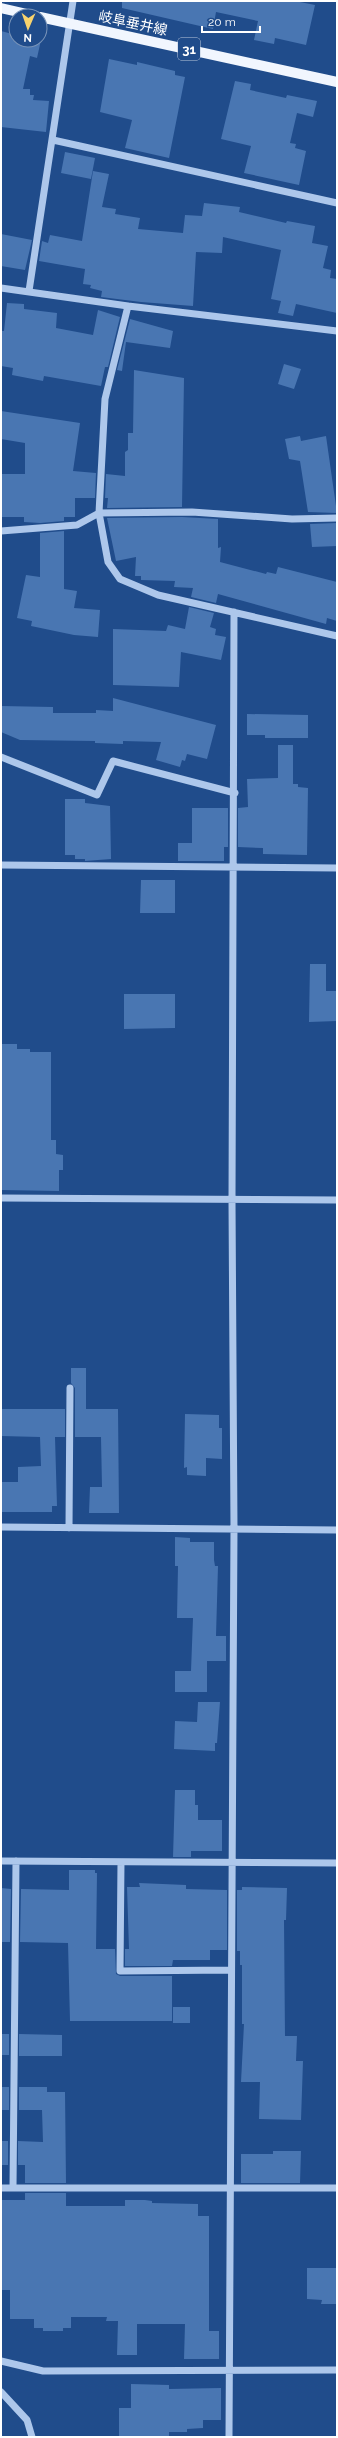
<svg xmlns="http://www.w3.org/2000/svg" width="338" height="2438" viewBox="0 0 338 2438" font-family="Raleway,'Noto Sans JP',sans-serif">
<rect width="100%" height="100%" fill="#204c8b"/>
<!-- building -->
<path fill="#4976b2" d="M122 1H295L315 5 306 45 275 38 274 44 254 40 258 21 216 12 213 29 122 8Z
M1 31 16 35V40H41L37 58 30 56 23 89H30V95H34L33 100 49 101 46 132 1 127Z
M109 59 137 65V62L175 71V75L185 77 169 158 125 148 132 120 100 112Z
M235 81 251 84 250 90 286 98 287 95 317 101 313 117 297 113 290 143 296 144 295 148 306 151 299 185 244 173 251 146 221 139Z
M65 152 95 158 91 179 61 173Z
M93 171 109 174 102 207 116 209 115 214 140 218 138 229 183 233 185 215 202 216 204 203 240 207 239 212 286 223 287 221 315 226 312 243 328 246 323 268 331 270 330 278 337 279V313L296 304 293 316 278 313 281 301 271 299 281 250 223 237 222 253 196 252 193 306 141 302 101 297 102 291 90 288 91 285 83 284 85 269 39 261 42 241 48 243 50 235 82 241Z
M1 234 32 240 25 270 1 266Z
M7 303 24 304V309L57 313 56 328 93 335 98 310 120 317 108 367H105L101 386 44 376 43 381 12 375 13 368 1 366V331H4Z
M130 319 173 331 170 348 126 342 122 371 117 370Z
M284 364 301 369 294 389 278 384Z
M134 370 184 378 182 507 107 508 108 498H105L106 474 125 476V452L128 450V433H133Z
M1 411 80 423 73 471 96 473 95 498H75V517H64V521L40 523 24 522V517H1V474H25V443L1 439Z
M300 436 301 441 326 436 337 513 308 512 300 461 289 459 285 439Z
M182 517 218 519V548L221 547 220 562 266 574 267 572 276 574 278 567 337 582V621L327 618 326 624 218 594 216 603 191 597 193 588 174 587 175 581 141 580V576H135L136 557 116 561 107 518Z
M337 523V546L312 547 310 524Z
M64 531V589L77 591 74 608 100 610 98 637 74 635 31 626 32 621 17 618 26 575 40 577V533Z
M189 607 214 613 210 627 216 629 215 635 226 637 221 660 181 652 179 687 113 685V629L166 631 168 625 185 629Z
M113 698 216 725 207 759 187 754 185 761 182 760 180 767 156 760 161 742 123 741V744L95 743V741L20 740 1 732V706L53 707V713H96V710L113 711Z
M247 714 308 715V738H265V735H247Z
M278 745H293V784H298V787L308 788 307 855 263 854V848L238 847V808L248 807 247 779 278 778Z
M65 799H85V803L110 806 111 859 85 861V859H75V855H65Z
M192 808H228V847H224V861H178V843H192Z
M141 880H175V913H140Z
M310 964H326V991H337V1021L309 1022Z
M124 994H175V1028L124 1029Z
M1 1044H17V1049H30V1052H51V1140H56V1154L63 1155V1170H59V1191L1 1190Z
M71 1368H86V1409H118L119 1513H89L90 1487H102L101 1437H75V1388L71 1383Z
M1 1409H65V1437H55L57 1506H52V1512H1V1482H18V1467L41 1466 40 1437 1 1436Z
M185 1414 219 1415V1428H222V1459L206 1458V1476L187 1475V1467L184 1468Z
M175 1537 190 1538V1542H214V1560L215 1566H218L216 1636H226V1661H207V1692H175V1671H191L193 1618H177L178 1566H175Z
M198 1702H220L217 1743H215V1751L174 1749 175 1721 197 1722Z
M175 1790H195V1805H198V1820H222V1851H191V1857H173Z
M69 1870H95V1873H97L96 1949H115L116 1974 120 1976H172V2021H70L68 1943 20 1942 21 1889 69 1890Z
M139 1883 186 1885V1889L227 1890V1950H210V1960H173L172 1966H125V1949H129L127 1887H140Z
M242 1887 287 1888 286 1920H284L285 2036H297L296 2061H303L301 2120 259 2119 260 2082H241L244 2024H242V1965H240V1951H237V1890H242Z
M1 1888 11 1889 10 1942H1Z
M173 2007H190V2023H173Z
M1 2034H9V2055H1Z
M19 2034 62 2035V2056H19Z
M1 2087H9V2110H1Z
M19 2087H47V2092H65L66 2183H25V2165H18V2141L43 2142 42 2110H19Z
M1 2141H8V2165H1Z
M273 2151H301L300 2183H241V2154H273Z
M25 2193H66V2206H125V2200H145L152 2201V2203L198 2204V2216H209V2331H219V2359H184L185 2324H137V2355H117L118 2321H106L107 2317H71V2328H63V2331H43V2328H34V2319H10V2290H1V2200H25Z
M307 2268H337V2304H321L322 2300 307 2299Z
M131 2384 169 2385V2389L221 2388V2420H203V2428L187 2429V2432H169V2437H119V2408H131Z"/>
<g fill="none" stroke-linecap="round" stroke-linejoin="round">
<!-- minor -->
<path stroke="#adc7eb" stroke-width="7" d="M53 140 337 203
M1 288 128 306 337 331
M29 291 73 1
M128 306 105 399 99 513 108 562 120 579 158 595 337 636
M1 531 77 525 99 513 192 512 292 519 337 518
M1 757 97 795 113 761 235 793
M1 865 337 868
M1 1198 337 1200
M1 1527 337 1530
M69 1528 70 1388
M1 1861 337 1863
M121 1862 120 1971 231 1970
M1 2188H337
M13 2188 16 1861
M1 2361 43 2371 337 2370
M1 2392 27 2420 32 2437
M229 2437 234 1529 232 1201 234 612"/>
<!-- major -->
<path stroke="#f1f6fe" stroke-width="10" d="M1 8 36 16
M40 17 337 82"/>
</g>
<g text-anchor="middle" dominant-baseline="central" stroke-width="3.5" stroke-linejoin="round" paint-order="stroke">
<!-- shield labels -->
<rect fill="#204c8b" stroke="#bcc9dc" stroke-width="1" x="178" y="38" width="22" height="22" rx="3"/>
<g font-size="13" font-weight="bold" fill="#fff">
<text x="189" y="49">31</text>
</g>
<!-- street labels -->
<g font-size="14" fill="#fff" stroke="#204c8b">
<text transform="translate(133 23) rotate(12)">岐阜垂井線</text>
</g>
</g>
<!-- border -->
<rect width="338" height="2438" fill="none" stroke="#ffffff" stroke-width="4"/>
<!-- north arrow -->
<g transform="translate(28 28) rotate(182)"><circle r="19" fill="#204c8b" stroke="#7994b9"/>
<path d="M0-3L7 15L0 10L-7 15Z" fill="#f8d36d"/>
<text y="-6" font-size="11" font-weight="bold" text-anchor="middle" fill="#ffffff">N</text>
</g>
<!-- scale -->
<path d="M202 26v6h58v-6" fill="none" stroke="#ffffff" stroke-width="2"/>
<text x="208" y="26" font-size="12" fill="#ffffff" stroke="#204c8b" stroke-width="3" paint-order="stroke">20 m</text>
</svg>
